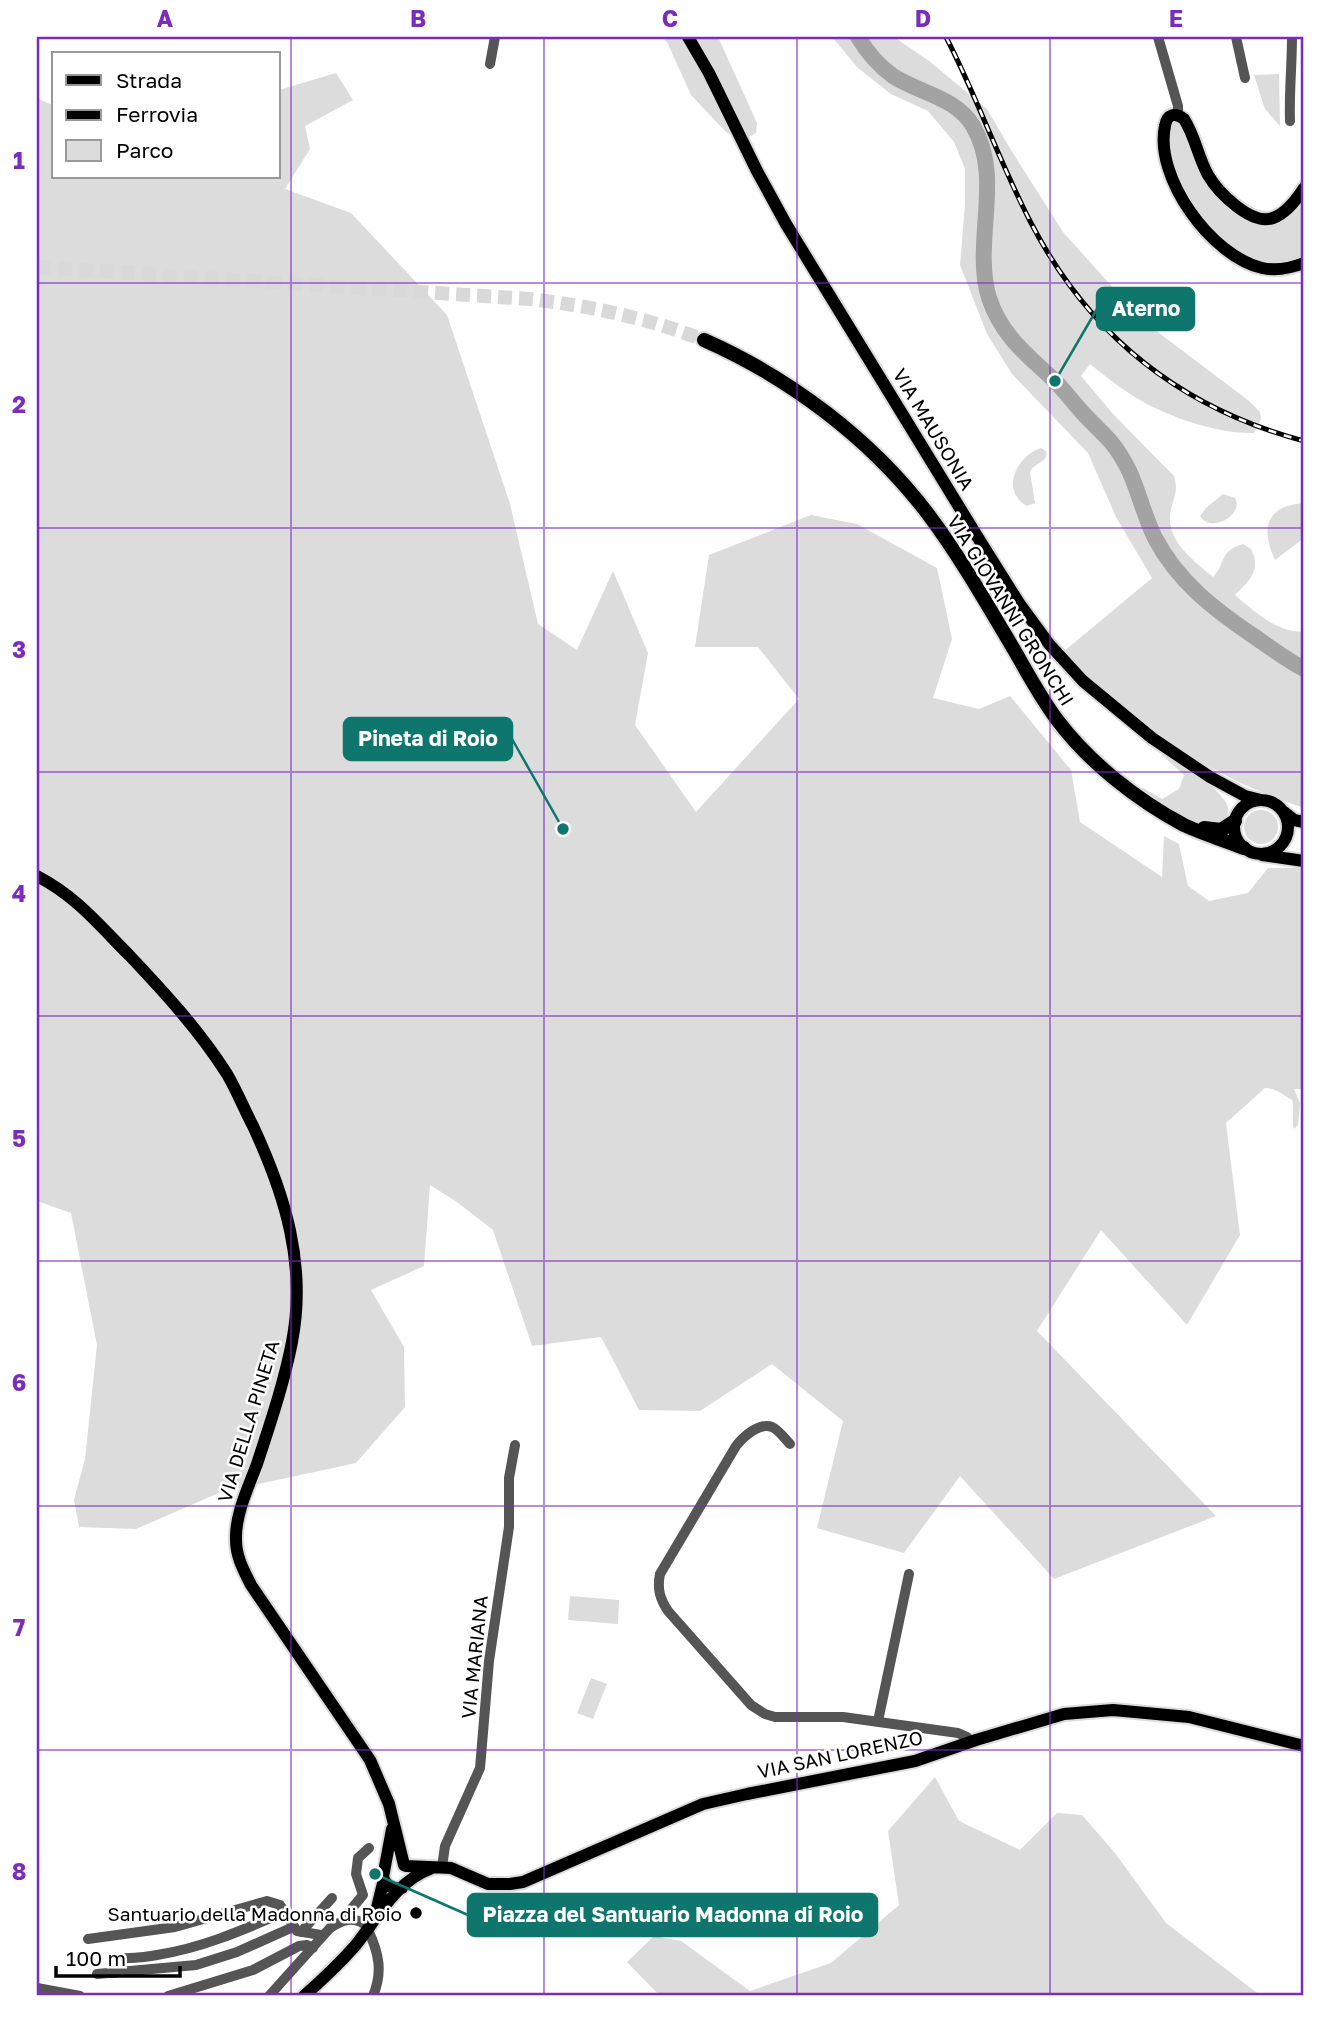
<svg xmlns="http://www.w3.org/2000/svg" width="1341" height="2033" viewBox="0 0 1341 2033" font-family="'Golos Text',sans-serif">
<rect width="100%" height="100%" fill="#fff"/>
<!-- green -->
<path fill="#dcdcdc" d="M662 37H718L757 123 756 133 749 137 735 138 725 131 691 95 667 42Z
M832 37H894L929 61 987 109 1011 150 1063 232 1142 320 1249 401 1260 412 1261 419 1254 433C1215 434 1162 415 1130 394 1116 385 1103 374 1090 364L1081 376 1113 414 1174 476C1178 491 1175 494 1171 509 1164 540 1192 559 1213 577 1227 562 1218 552 1243 544L1251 549C1262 570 1249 581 1235 595 1255 612 1276 632 1304 632V808C1205 775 1135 725 1062 653L1152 578 1116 517 1088 453 1012 374 987 334 960 265 965 204V169L954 142 928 111 891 94 858 68Z
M336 73 353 100 305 126 310 149 285 189 351 213 447 315 510 504 538 624 577 650 613 571 648 653 635 725 696 812 799 699 758 647H695L709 555 811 515 857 524 937 568 952 639 933 698 979 709 1010 696 1071 770 1080 822 1162 877 1164 836 1179 844 1188 886 1209 901 1248 893 1268 868H1304V1089H1294L1300 1103 1298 1125 1294 1129C1291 1120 1295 1110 1292 1100 1283 1095 1276 1088 1265 1088L1226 1123 1240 1235 1187 1325 1101 1230 1037 1331 1216 1516 1054 1579 960 1476 904 1553 817 1528 843 1421 772 1364 700 1411 639 1410 601 1337 532 1346 493 1230 457 1202 430 1185 424 1266 371 1290 404 1347 405 1407 356 1463 221 1492 136 1529 79 1527 74 1500 85 1459 97 1345 71 1213 37 1201V98L54 106V177H278L279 90Z
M1279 74 1280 126 1265 109 1254 75Z
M1176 121 1182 127 1219 196 1277 222 1288 217 1304 204V257C1292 261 1280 265 1267 263 1229 257 1186 205 1174 170 1168 154 1169 139 1172 122Z
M1041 448 1046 451C1049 463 1034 462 1030 472L1035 503 1027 506C1000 491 1016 456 1041 448Z
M1223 494 1235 498C1245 515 1210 534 1200 516L1206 508Z
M1304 503V538L1275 560C1260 528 1266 506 1304 503Z
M1161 754C1177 761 1225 790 1228 808 1229 814 1226 818 1222 823L1204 825 1177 815 1145 796 1141 787 1162 799 1179 789 1184 775Z
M1244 827a17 17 0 1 1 34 0a17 17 0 1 1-34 0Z
M570 1596 619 1600 618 1624 568 1620Z
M591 1678 607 1684 593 1719 577 1713Z
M935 1777 959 1821 1020 1850 1057 1813 1082 1815 1115 1853 1166 1923 1261 1996H660L627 1962 654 1936 681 1941 750 1991 831 1963 899 1905 888 1831Z"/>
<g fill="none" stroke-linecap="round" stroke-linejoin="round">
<!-- river -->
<path stroke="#a3a3a3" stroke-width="16" d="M858 37C867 52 879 66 893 76 919 93 956 97 973 126 1004 178 972 242 989 298 1002 336 1026 354 1054 380 1064 390 1072 401 1082 412 1091 422 1102 432 1111 442 1137 474 1138 503 1155 538 1178 582 1215 610 1255 637 1271 648 1287 660 1304 669"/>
<!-- highway-tunnel -->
<path stroke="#d9d9d9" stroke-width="14" stroke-dasharray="14 7" stroke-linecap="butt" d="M37 267 530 299C590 306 648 318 704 340"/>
<!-- major casing -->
<g stroke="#dbdbdb" stroke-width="16">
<path id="major" d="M688 37 709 73 757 171 786 224 980 541 1019 603 1049 644 1083 681 1152 738 1210 777 1245 796 1261 800
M1304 188C1297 199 1287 213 1273 218 1251 226 1218 192 1208 175 1198 157 1195 136 1184 119 1175 112 1167 114 1165 126 1154 177 1211 256 1262 268 1276 271 1291 268 1304 263
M1234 827a27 27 0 1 1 54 0a27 27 0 1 1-54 0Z
M1284 812 1294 820 1304 822
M1262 855 1304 861
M37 876C77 897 98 924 129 955 164 992 199 1030 227 1074 237 1091 244 1109 253 1126 285 1195 307 1265 292 1342 284 1383 270 1424 257 1464 248 1488 235 1515 236 1540 236 1557 244 1571 251 1585L370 1760 389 1804 404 1865
M392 1829 383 1877C386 1887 393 1890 402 1888
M406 1866 451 1868 488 1884H510L523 1882 703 1804 747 1794 915 1761 976 1740 1064 1714 1113 1710 1189 1717 1304 1746
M375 1916 384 1879
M304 1996C322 1980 339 1964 355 1946 377 1919 395 1882 430 1869"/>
</g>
<!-- highway casing -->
<g stroke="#dbdbdb" stroke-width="18">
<path id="highway" d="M704 340C790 378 871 439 928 514 961 558 988 606 1016 653 1029 676 1042 700 1058 721 1090 763 1137 800 1184 825 1203 834 1224 840 1244 848
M1204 828 1221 830 1235 821"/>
</g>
<!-- minor -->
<path stroke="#555" stroke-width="10" d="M1158 37 1178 106V115
M1236 37 1245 78
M490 64 495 37
M1290 121C1289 93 1292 65 1292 37
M790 1444C785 1439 779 1430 772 1427 759 1422 743 1437 736 1446L660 1574C657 1589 660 1599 668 1611L751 1705 765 1714 775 1717H843L958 1733 967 1737 970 1742
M878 1721 909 1574
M442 1867 445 1846 480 1768 489 1661 509 1527V1478L515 1445
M348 1919V1913L363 1895 356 1874 358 1858 369 1848
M368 1930C379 1953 383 1972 373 1996
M301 1932 332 1898
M88 1939 175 1927 267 1901 280 1905 297 1931 321 1935
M115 1973 114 1959C128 1958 143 1958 157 1955 202 1948 243 1930 285 1912
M97 1974 196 1965 237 1952 293 1927
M37 1988 80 1996
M168 1996 253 1970 299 1946 307 1945 313 1948
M269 1996 330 1928C345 1918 356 1916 370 1928"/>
<!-- major -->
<use href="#major" stroke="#000" stroke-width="12"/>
<!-- highway -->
<use href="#highway" stroke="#000" stroke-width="14"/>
<!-- rail casing -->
<g stroke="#000" stroke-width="5">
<path id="rail" d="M946 37C977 97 999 161 1030 221 1089 336 1180 408 1304 441"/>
</g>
<!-- rail -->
<use href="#rail" stroke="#fff" stroke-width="2.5" stroke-dasharray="8" stroke-linecap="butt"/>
</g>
<!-- grid -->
<path fill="none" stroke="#7b2cbf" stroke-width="2" stroke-opacity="0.55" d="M291 37V1996M544 37V1996M797 37V1996M1050 37V1996M37 283H1304M37 528H1304M37 772H1304M37 1016H1304M37 1261H1304M37 1506H1304M37 1750H1304"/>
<!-- markers -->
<circle fill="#000" stroke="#fff" stroke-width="2.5" cx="416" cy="1913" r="7"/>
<g text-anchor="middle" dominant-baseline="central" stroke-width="5" stroke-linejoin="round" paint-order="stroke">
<!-- street labels -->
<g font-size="19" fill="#000" stroke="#fff">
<text transform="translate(934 429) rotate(59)">VIA MAUSONIA</text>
<text transform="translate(1011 610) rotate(58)">VIA GIOVANNI GRONCHI</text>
<text transform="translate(248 1421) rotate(-73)">VIA DELLA PINETA</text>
<text transform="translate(474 1657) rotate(-84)">VIA MARIANA</text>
<text transform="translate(840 1754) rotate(-12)">VIA SAN LORENZO</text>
</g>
<!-- poi labels -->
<g font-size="19" fill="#000" stroke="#fff" text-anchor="end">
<text x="402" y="1913">Santuario della Madonna di Roio</text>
</g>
</g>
<!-- callouts -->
<path fill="none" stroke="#0f766e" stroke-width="2.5" d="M1055 381L1097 309M563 829L512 739M375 1874L468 1915"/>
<g fill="#0f766e" stroke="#fff" stroke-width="2.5">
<circle cx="1055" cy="381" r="7"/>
<circle cx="563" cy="829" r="7"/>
<circle cx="375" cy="1874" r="7"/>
</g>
<g fill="#0f766e" stroke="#0f766e" stroke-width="2.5">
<rect x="1097" y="288" width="97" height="42" rx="7"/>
<rect x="344" y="718" width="168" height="42" rx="7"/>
<rect x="468" y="1894" width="409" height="42" rx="7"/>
</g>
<g font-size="21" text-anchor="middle" font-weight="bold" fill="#fff">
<text x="1146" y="316">Aterno</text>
<text x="428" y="746">Pineta di Roio</text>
<text x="673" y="1922">Piazza del Santuario Madonna di Roio</text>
</g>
<!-- border -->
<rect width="1341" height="2033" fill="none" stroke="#ffffff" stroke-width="77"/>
<!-- legend -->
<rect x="52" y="52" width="228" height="126" fill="#ffffff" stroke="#999999" stroke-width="2"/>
<rect x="66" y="75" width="35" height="10" fill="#000000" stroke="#999999" stroke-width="2"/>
<text x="116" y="88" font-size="21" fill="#000000">Strada</text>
<rect x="66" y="110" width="35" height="10" fill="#000000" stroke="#999999" stroke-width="2"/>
<text x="116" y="122" font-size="21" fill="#000000">Ferrovia</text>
<rect x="66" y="140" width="35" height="21" fill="#dcdcdc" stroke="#999999" stroke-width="2"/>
<text x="116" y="158" font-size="21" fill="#000000">Parco</text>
<!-- scale -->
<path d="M56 1966v10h124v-10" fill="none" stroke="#000000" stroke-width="3.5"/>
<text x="66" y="1966" font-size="21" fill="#000000" stroke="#ffffff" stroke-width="5" paint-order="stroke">100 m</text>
<rect x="38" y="38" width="1264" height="1956" fill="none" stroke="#7b2cbf" stroke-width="2.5"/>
<g font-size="23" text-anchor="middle" font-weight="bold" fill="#7b2cbf">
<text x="165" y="27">A</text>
<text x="418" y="27">B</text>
<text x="670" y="27">C</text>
<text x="923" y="27">D</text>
<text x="1176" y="27">E</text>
<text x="19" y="169">1</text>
<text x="19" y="413">2</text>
<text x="19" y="658">3</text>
<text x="19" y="902">4</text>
<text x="19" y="1147">5</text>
<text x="19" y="1391">6</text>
<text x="19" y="1636">7</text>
<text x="19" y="1880">8</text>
</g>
</svg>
